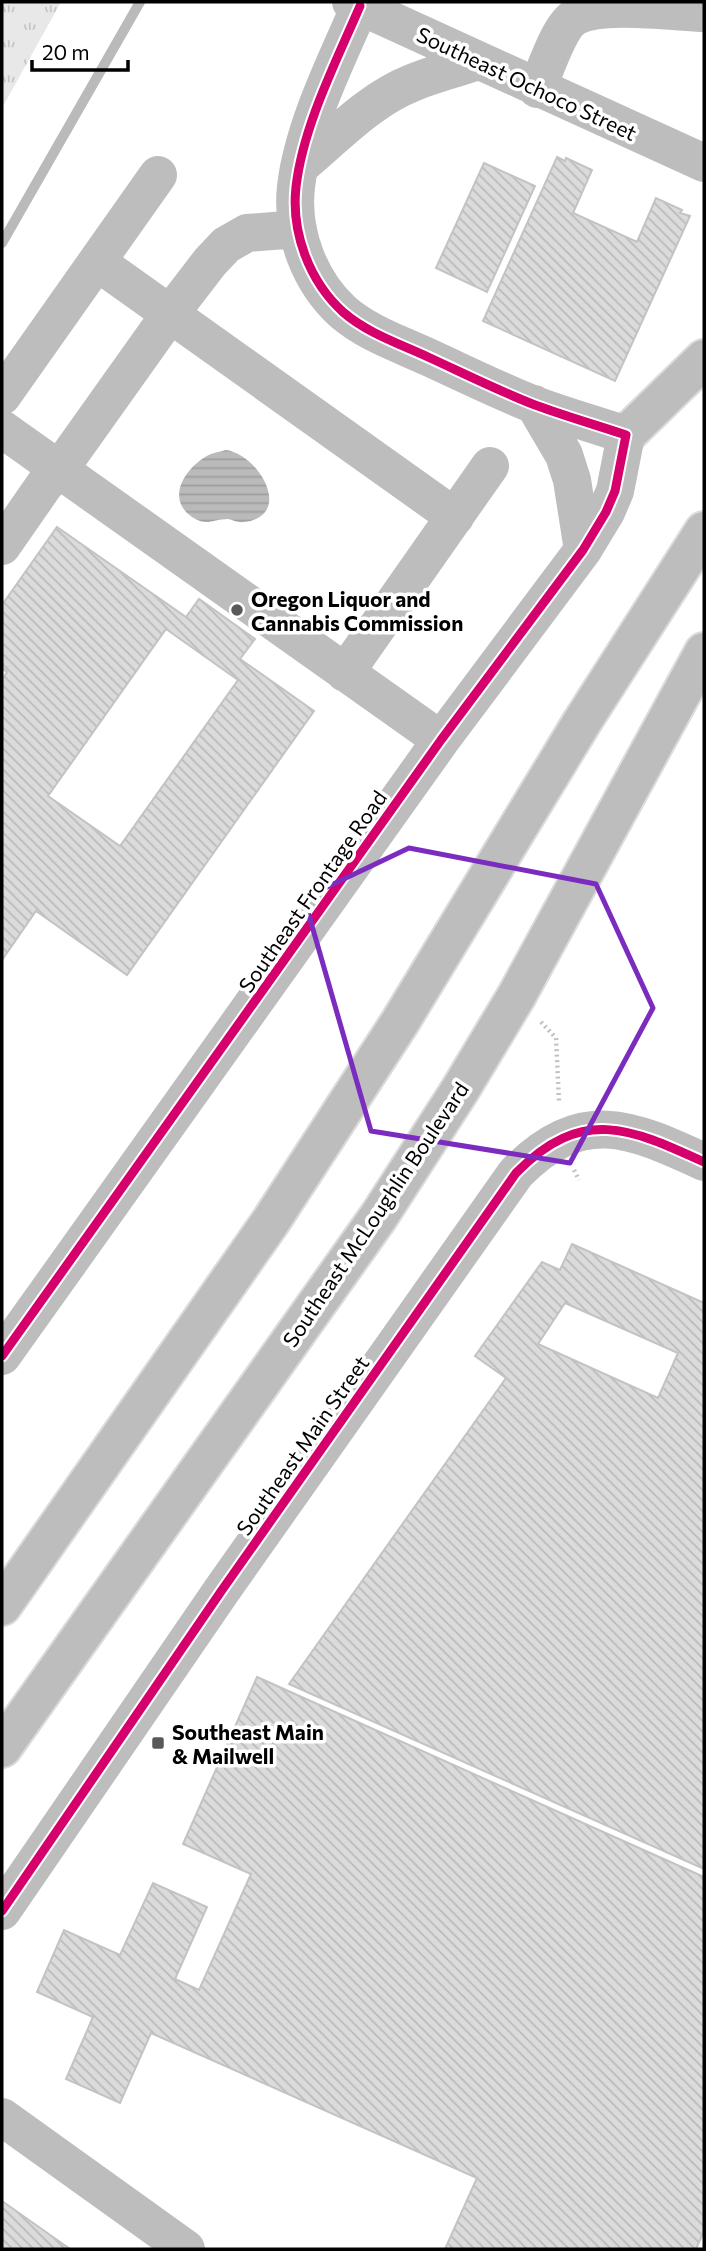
<svg xmlns="http://www.w3.org/2000/svg" width="706" height="2251" viewBox="0 0 706 2251" font-family="Commissioner,sans-serif">
<defs>
<pattern id="grass-tufts" width="24" height="20" patternUnits="userSpaceOnUse" patternTransform="scale(1.75)"><rect width="24" height="20" fill="#e8e8e8"/><path d="M3 7l-1-3M5 7V3M7 7l1-3M15 17l-1-3M17 17v-4M19 17l1-3" fill="none" stroke="#c5c5c5"/></pattern>
<pattern id="water-rules" width="6" height="5" patternUnits="userSpaceOnUse" patternTransform="scale(1.75)"><rect width="6" height="5" fill="#bababa"/><path d="M0 2.5h6" fill="none" stroke="#9e9e9e"/></pattern>
<pattern id="building-back-hatch" width="6" height="6" patternUnits="userSpaceOnUse" patternTransform="scale(1.75)"><rect width="6" height="6" fill="#dbdbdb"/><path d="M-1 5l2 2M0 0l6 6M5-1l2 2" fill="none" stroke="#bababa"/></pattern>
</defs>
<rect width="100%" height="100%" fill="#fff"/>
<!-- grass -->
<path fill="url(#grass-tufts)" d="M2 2H61L2 108Z"/>
<!-- water -->
<path fill="url(#water-rules)" d="M226 450C260 455 294 516 244 522 238 523 233 520 228 519 212 519 208 527 192 517 166 499 184 470 205 457 211 453 219 452 226 450Z"/>
<g fill="none" stroke-linecap="round" stroke-linejoin="round">
<!-- stream -->
<path stroke="#bababa" stroke-width="10" d="M2 243 140 2"/>
</g>
<!-- building -->
<path fill="url(#building-back-hatch)" stroke="#c3c3c3" stroke-width="2" fill-rule="evenodd" d="M557 157 565 161 566 158 592 170 573 213 637 242 656 198 682 210 680 213 690 216 615 381 483 321Z
M484 163 535 186 487 292 436 268Z
M57 527 186 617 199 599 255 639 240 659 314 711 127 975 36 911 2 960V680L7 672 2 668V605ZM166 629 238 680 120 846 48 796Z
M572 1244 704 1303V1869L289 1684 506 1378 475 1356 542 1262 560 1270ZM565 1303 678 1353 658 1398 538 1344Z
M257 1677 704 1877V2231L696 2249H445L477 2178 151 2033 120 2103 66 2079 93 2017 37 1992 64 1930 120 1955 153 1883 207 1907 175 1979 199 1990 251 1874 183 1844Z
M2 2201 70 2249H2Z"/>
<g fill="none" stroke-linecap="round" stroke-linejoin="round">
<!-- highway casing -->
<g stroke="#dbdbdb" stroke-width="42">
<path id="highway" d="M626 435 704 359
M2 1606 271 1221 400 1022 582 722 704 531
M2 1748 379 1216 460 1090 517 995 704 652"/>
</g>
<!-- path -->
<path stroke="#c2c2c2" stroke-width="4.5" stroke-dasharray="2 3.5" stroke-linecap="butt" d="M541 1022 556 1038 559 1102
M574 1170 579 1180"/>
<!-- minor -->
<path stroke="#bdbdbd" stroke-width="38" d="M351 2 704 163
M537 89C545 71 559 26 575 17 601 2 673 12 704 13
M299 167C334 138 369 100 412 83 433 74 457 68 479 61
M97 262 455 517
M2 396 158 175
M534 404 564 455 572 480 583 550
M2 429 441 740
M2 546 45 484 59 470 170 314 210 262 226 245 247 233 298 229
M345 673 490 466
M2 1356 441 740 583 550 606 512 615 491 626 435C596 425 565 416 535 405 499 391 463 373 428 357 400 344 367 333 343 312 309 281 291 232 296 187 303 126 336 62 360 6
M2 1911 222 1590 516 1173C582 1106 630 1128 704 1162
M2 2117 186 2249"/>
<!-- highway -->
<use href="#highway" stroke="#bdbdbd" stroke-width="38"/>
<!-- cycleway casing -->
<g stroke="#fff" stroke-width="13">
<path id="cycleway" d="M2 1356 441 740 583 550 606 512 615 491 626 435C596 425 565 416 535 405 499 391 463 373 428 357 400 344 367 333 343 312 309 281 291 232 296 187 303 126 336 62 360 6
M2 1911 222 1590 516 1173C582 1106 630 1128 704 1162"/>
</g>
<!-- cycleway -->
<use href="#cycleway" stroke="#d6006c" stroke-width="9"/>
</g>
<!-- marked area -->
<path fill="none" stroke="#7b2cbf" stroke-width="5" stroke-linejoin="round" d="M409 848 596 884 653 1008 570 1163 371 1131 304 898Z"/>
<!-- markers -->
<g fill="#595959" stroke="#fff" stroke-width="2.5">
<circle cx="237" cy="610" r="7"/>
<rect x="151" y="1736" width="14" height="14" rx="3.5"/>
</g>
<g text-anchor="middle" dominant-baseline="central" stroke-width="7" stroke-linejoin="round" paint-order="stroke">
<!-- street labels -->
<g font-size="21" fill="#000" stroke="#fff">
<text transform="translate(527 83) rotate(25)">Southeast Ochoco Street</text>
<text transform="translate(312 891) rotate(-55)">Southeast Frontage Road</text>
<text transform="translate(375 1214) rotate(-56)">Southeast McLoughlin Boulevard</text>
<text transform="translate(302 1445) rotate(-55)">Southeast Main Street</text>
</g>
<!-- poi labels -->
<g font-size="21" font-weight="bold" fill="#000" stroke="#fff" text-anchor="start">
<text x="251" y="598">Oregon Liquor and<tspan x="251" dy="24">Cannabis Commission</tspan></text>
<text x="172" y="1731">Southeast Main<tspan x="172" dy="24">&amp; Mailwell</tspan></text>
</g>
</g>
<!-- border -->
<rect width="706" height="2251" fill="none" stroke="#000000" stroke-width="7"/>
<!-- scale -->
<path d="M32 60v10h96v-10" fill="none" stroke="#000000" stroke-width="3.5"/>
<text x="42" y="60" font-size="21" fill="#000000" stroke="#ffffff" stroke-width="5" paint-order="stroke">20 m</text>
</svg>
